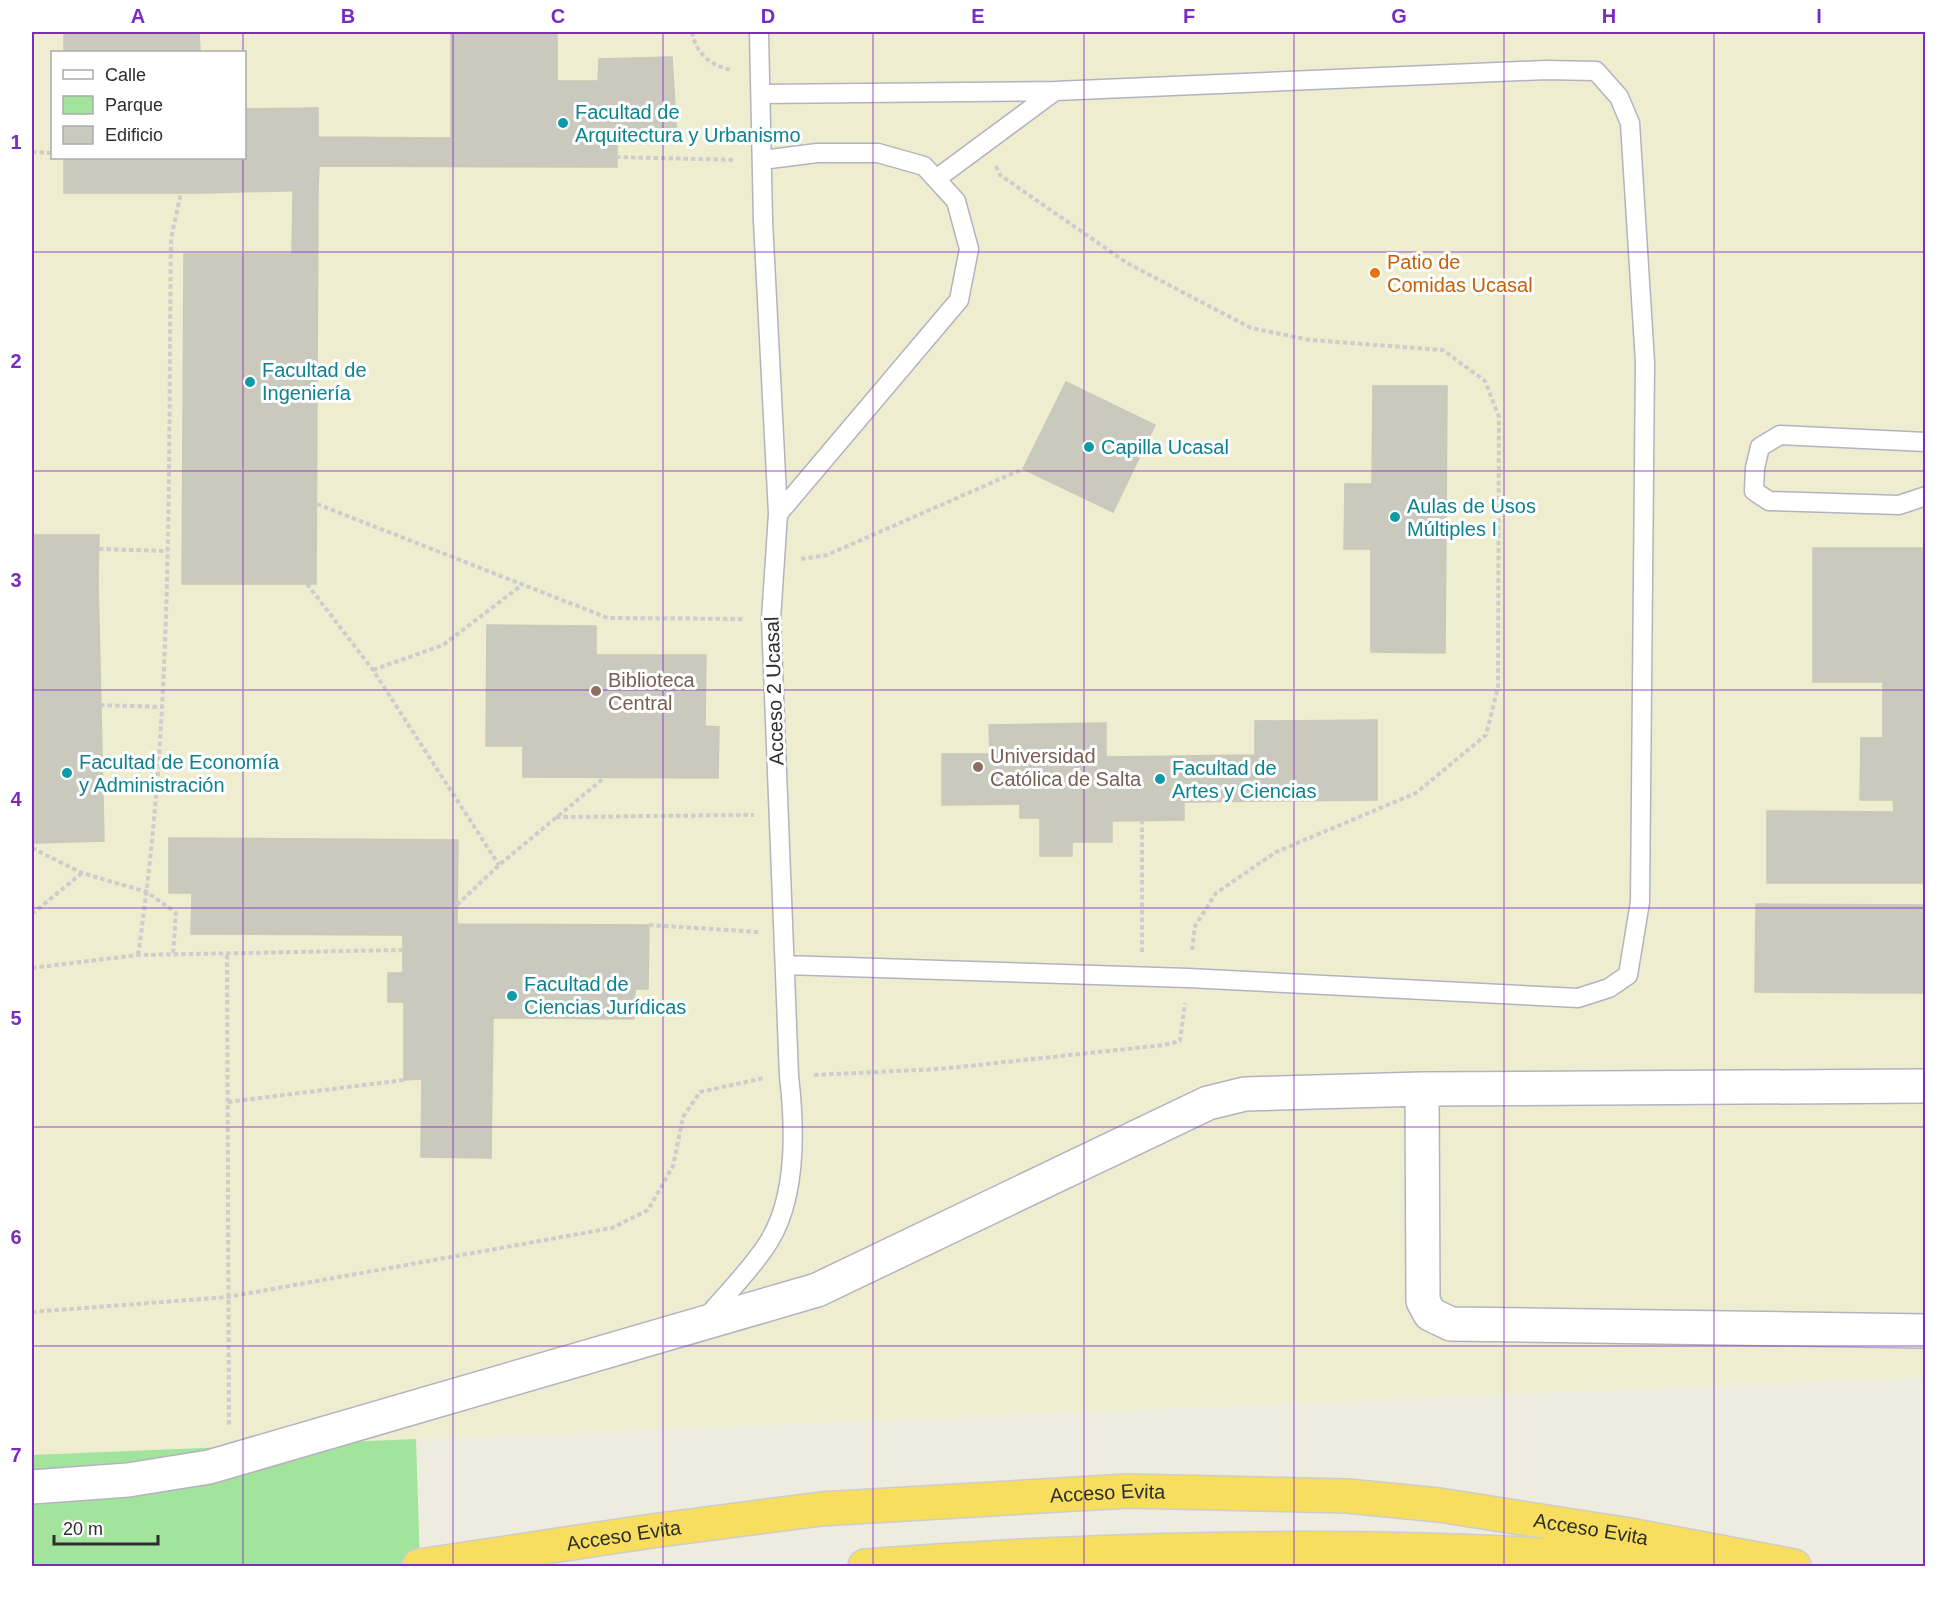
<svg xmlns="http://www.w3.org/2000/svg" width="1957" height="1598" viewBox="0 0 1957 1598" font-family="Arial,sans-serif">
<rect width="100%" height="100%" fill="#eeebdf"/>
<!-- education -->
<path fill="#efedcf" fill-rule="evenodd" d="M32 32H1925V1377L32 1455ZM52 52H244V158H52Z"/>
<!-- green -->
<path fill="#a3e49c" d="M416 1439 420 1566H32V1455Z"/>
<!-- building -->
<path fill="#cac9bd" stroke="#cac8b8" stroke-width="1.5" d="M64 32H199L200 52H64Z
M451 32H557V81H598L599 59 672 57 677 141 617 142V167L319 166 318 190 202 193V158H244V109L318 108V137L451 138Z
M64 158H202V193H64Z
M293 190H318L316 584H182L184 254H292Z
M1066 382 1155 425 1113 512 1023 469Z
M1373 386H1447L1445 653 1371 652V549H1344L1345 484H1372Z
M32 535H99L98 579 32 581Z
M1813 548H1926V883H1767V811L1894 812 1893 800H1860L1861 738H1883V682H1813Z
M98 579 104 841 32 843V581Z
M487 625 596 626V655H706L705 726 719 727 718 778 523 777V746H486Z
M1377 720V800L1184 802V820L1112 821V842H1072V856H1040V818H1020V804L942 805V754H990L989 725 1106 723V757L1255 755V721Z
M169 838 458 840 457 924 649 925 648 989H635L634 1019 493 1018 491 1158 421 1157 422 1079 404 1080V1002H388V973H403V935L191 934 192 893H169Z
M1756 904 1926 905V993L1755 992Z"/>
<g fill="none" stroke-linecap="round" stroke-linejoin="round">
<!-- service casing -->
<g stroke="#b3b3c0" stroke-width="21">
<path id="service" d="M761 94 1055 91 1546 70 1596 71 1619 97 1630 123 1645 362 1640 902 1628 975 1609 988 1578 998 1188 978 785 965
M762 160 817 153H878L924 166 956 201 969 249 959 300 778 514
M936 179 1055 91
M1926 442 1780 435 1760 447 1755 468 1754 491 1769 501 1899 505 1926 496
M706 1318C726 1294 751 1270 768 1243 797 1198 795 1127 789 1076L771 619 778 514 763 221 759 32"/>
</g>
<!-- minor casing -->
<g stroke="#b3b3c0" stroke-width="36">
<path id="minor" d="M1422 1089 1423 1301 1430 1314 1451 1324 1926 1331
M32 1487 128 1480 209 1467 817 1290 1208 1103 1245 1094 1422 1089 1926 1086"/>
</g>
<!-- trunk casing -->
<g stroke="#cdcdcd" stroke-width="36">
<g id="trunk">
<path id="s1" d="M419 1566 652 1531 821 1509 1128 1491 1347 1496 1439 1505 1630 1535 1794 1566"/>
<path d="M865 1566C1141 1545 1418 1540 1693 1566"/>
</g>
</g>
<!-- path -->
<path stroke="#cdcdcd" stroke-width="4" stroke-dasharray="4.5 3" stroke-linecap="butt" d="M692 32C696 54 712 67 733 70
M32 152 52 153
M616 157 736 160
M996 166 1000 175 1127 263 1251 328 1310 340 1443 350 1485 381 1499 417 1498 687 1486 735 1416 793 1276 852 1216 893 1195 926 1192 951
M317 504 608 618 744 619
M99 549 167 551
M801 559 827 555 1023 469
M307 584 373 670 499 865
M373 670 443 645 522 585
M100 705 162 707
M556 817 754 815
M32 848 82 873 147 892 176 913 173 955
M457 905 499 865 604 778
M32 914 82 873
M649 925 759 932
M1142 952V820
M138 955C173 719 168 478 171 239L181 192
M227 955 229 1425
M32 968 138 955 403 950
M814 1075 940 1069 1164 1045 1180 1041 1185 1003
M228 1102 404 1080
M32 1312 228 1297 612 1228 648 1210 673 1166 683 1117 700 1092 764 1078"/>
<!-- service -->
<use href="#service" stroke="#fff" stroke-width="18"/>
<!-- minor -->
<use href="#minor" stroke="#fff" stroke-width="33"/>
<!-- trunk -->
<use href="#trunk" stroke="#f8de5e" stroke-width="33"/>
</g>
<!-- grid -->
<path fill="none" stroke="#7b2cbf" stroke-width="1.5" stroke-opacity="0.55" d="M243 32V52M453 32V1566M663 32V1566M873 32V1566M1084 32V1566M1294 32V1566M1504 32V1566M1714 32V1566M243 158V1566M32 252H1926M32 471H1926M32 690H1926M32 908H1926M32 1127H1926M32 1346H1926"/>
<!-- markers -->
<g fill="#0f9aa8" stroke="#fff" stroke-width="2">
<circle cx="563" cy="123" r="6"/>
<circle cx="250" cy="382" r="6"/>
<circle cx="1089" cy="447" r="6"/>
<circle cx="1395" cy="517" r="6"/>
<circle cx="67" cy="773" r="6"/>
<circle cx="1160" cy="779" r="6"/>
<circle cx="512" cy="996" r="6"/>
</g>
<circle fill="#e8710a" stroke="#fff" stroke-width="2" cx="1375" cy="273" r="6"/>
<g fill="#8d6e63" stroke="#fff" stroke-width="2">
<circle cx="596" cy="691" r="6"/>
<circle cx="978" cy="767" r="6"/>
</g>
<g text-anchor="middle" dominant-baseline="central" stroke-width="6" stroke-linejoin="round" paint-order="stroke">
<!-- culture labels -->
<g font-size="20" fill="#0d838f" stroke="#fff" text-anchor="start">
<text x="575" y="112">Facultad de<tspan x="575" dy="23">Arquitectura y Urbanismo</tspan></text>
<text x="262" y="370">Facultad de<tspan x="262" dy="23">Ingeniería</tspan></text>
<text x="1101" y="447">Capilla Ucasal</text>
<text x="1407" y="506">Aulas de Usos<tspan x="1407" dy="23">Múltiples I</tspan></text>
<text x="79" y="762">Facultad de Economía<tspan x="79" dy="23">y Administración</tspan></text>
<text x="1172" y="768">Facultad de<tspan x="1172" dy="23">Artes y Ciencias</tspan></text>
<text x="524" y="984">Facultad de<tspan x="524" dy="23">Ciencias Jurídicas</tspan></text>
</g>
<!-- food labels -->
<g font-size="20" fill="#c56008" stroke="#fff" text-anchor="start">
<text x="1387" y="262">Patio de<tspan x="1387" dy="23">Comidas Ucasal</tspan></text>
</g>
<!-- education labels -->
<g font-size="20" fill="#785e54" stroke="#fff" text-anchor="start">
<text x="608" y="680">Biblioteca<tspan x="608" dy="23">Central</tspan></text>
<text x="990" y="756">Universidad<tspan x="990" dy="23">Católica de Salta</tspan></text>
</g>
<!-- street labels -->
<g font-size="20" fill="#2d2d2d" stroke="#fff">
<text transform="translate(774 691) rotate(-92)">Acceso 2 Ucasal</text>
<text stroke="none"><textPath href="#s1" startOffset="693">Acceso Evita</textPath></text>
<text stroke="none"><textPath href="#s1" startOffset="1179">Acceso Evita</textPath></text>
<text stroke="none"><textPath href="#s1" startOffset="207">Acceso Evita</textPath></text>
</g>
</g>
<!-- border -->
<rect width="1957" height="1598" fill="none" stroke="#ffffff" stroke-width="66"/>
<!-- legend -->
<rect x="51" y="51" width="195" height="108" fill="#ffffff" stroke="#ababab" stroke-width="1.5"/>
<rect x="63" y="70" width="30" height="9" fill="#ffffff" stroke="#ababab" stroke-width="1.5"/>
<text x="105" y="81" font-size="18" fill="#2d2d2d">Calle</text>
<rect x="63" y="96" width="30" height="18" fill="#a3e49c" stroke="#ababab" stroke-width="1.5"/>
<text x="105" y="111" font-size="18" fill="#2d2d2d">Parque</text>
<rect x="63" y="126" width="30" height="18" fill="#cac9bd" stroke="#ababab" stroke-width="1.5"/>
<text x="105" y="141" font-size="18" fill="#2d2d2d">Edificio</text>
<!-- scale -->
<path d="M54 1535v9h104v-9" fill="none" stroke="#2d2d2d" stroke-width="3"/>
<text x="63" y="1535" font-size="18" fill="#2d2d2d" stroke="#ffffff" stroke-width="4.5" paint-order="stroke">20 m</text>
<rect x="33" y="33" width="1891" height="1532" fill="none" stroke="#7b2cbf" stroke-width="2"/>
<g font-size="20" text-anchor="middle" font-weight="bold" fill="#7b2cbf">
<text x="138" y="23">A</text>
<text x="348" y="23">B</text>
<text x="558" y="23">C</text>
<text x="768" y="23">D</text>
<text x="978" y="23">E</text>
<text x="1189" y="23">F</text>
<text x="1399" y="23">G</text>
<text x="1609" y="23">H</text>
<text x="1819" y="23">I</text>
<text x="16" y="149">1</text>
<text x="16" y="368">2</text>
<text x="16" y="587">3</text>
<text x="16" y="806">4</text>
<text x="16" y="1025">5</text>
<text x="16" y="1244">6</text>
<text x="16" y="1462">7</text>
</g>
</svg>
